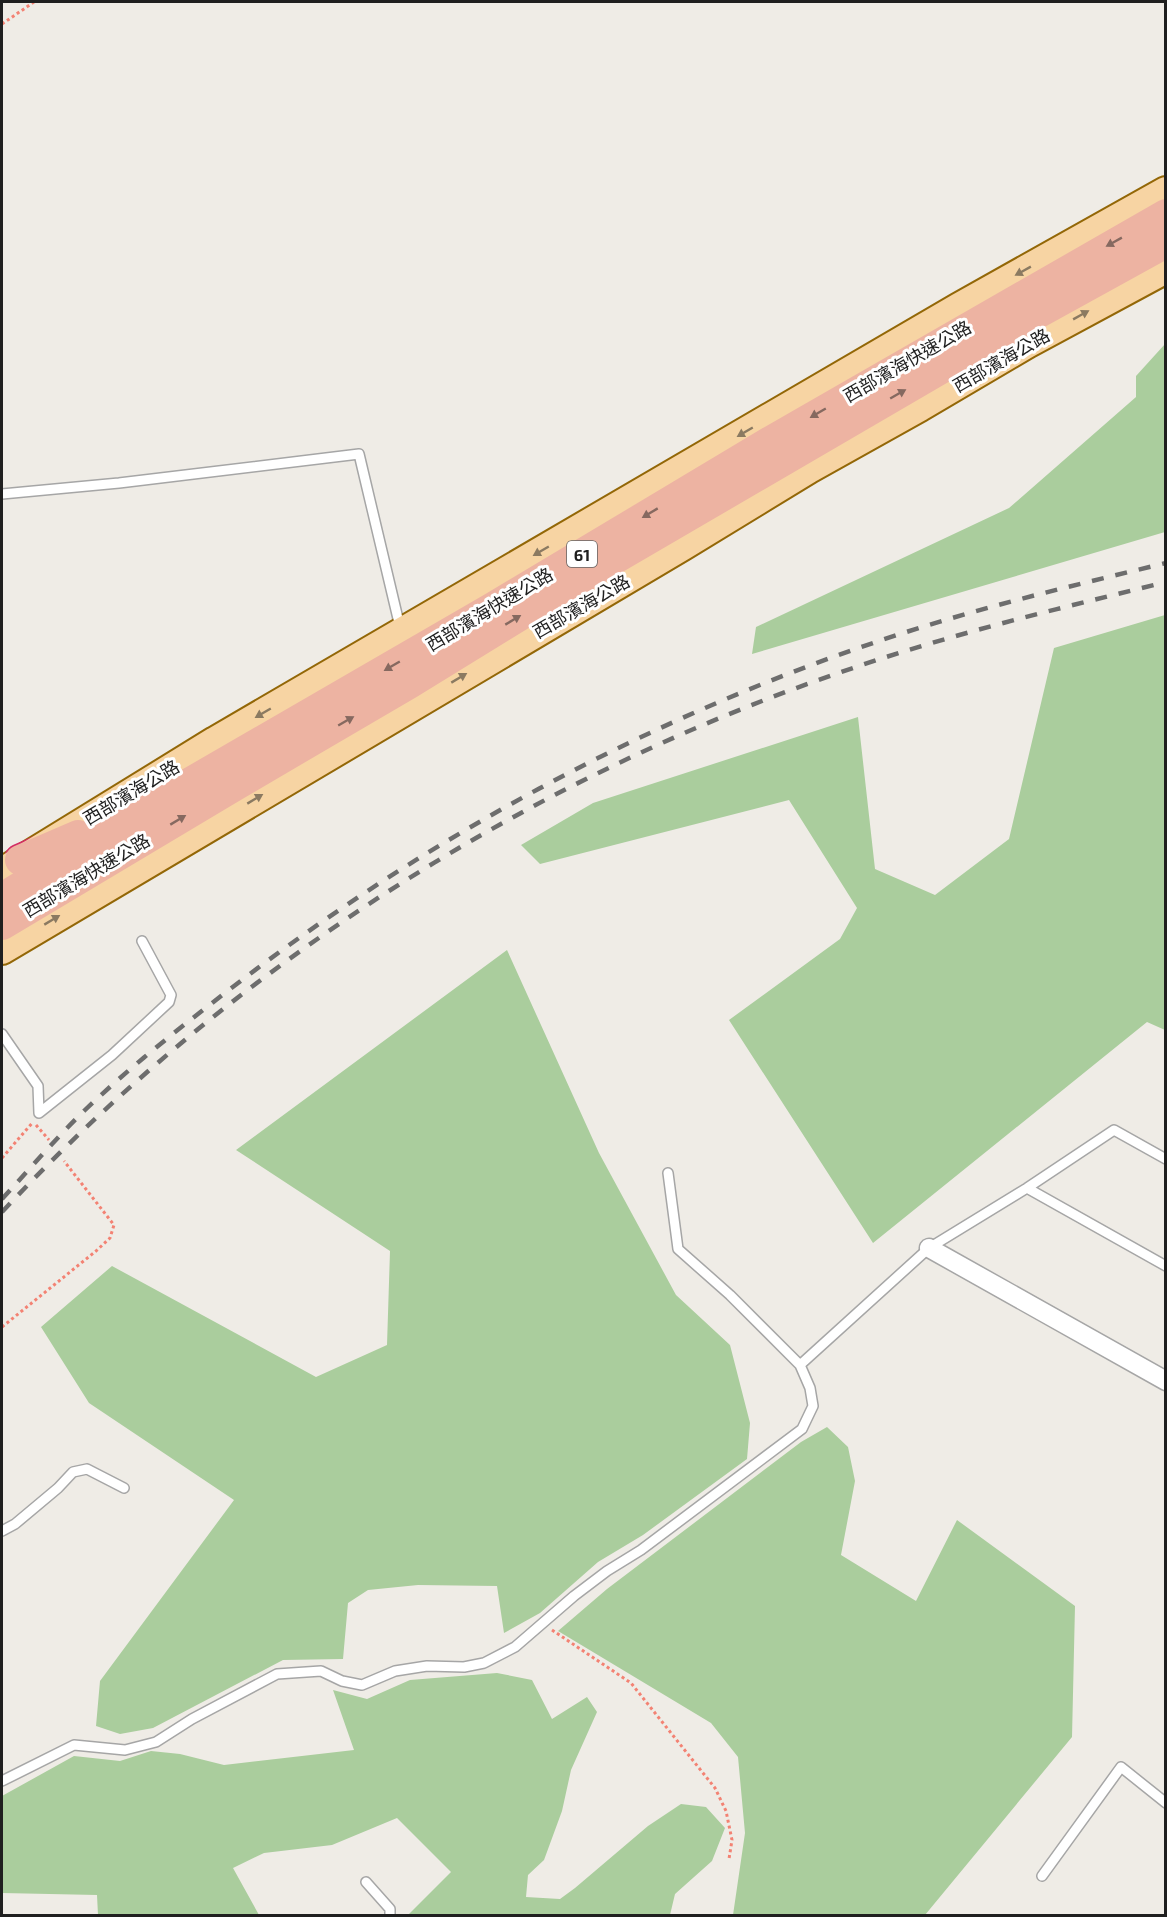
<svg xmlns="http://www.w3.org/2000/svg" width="1167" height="1917" viewBox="0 0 1167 1917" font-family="'Exo 2','Noto Sans TC',sans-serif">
<rect width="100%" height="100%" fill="#efece6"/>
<!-- forest -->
<path fill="#aacd9d" d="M1165 344V532L752 654 756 627 1009 508 1136 397V376Z
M1165 615V1030L1147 1022 873 1243 729 1020 840 939 857 908 789 800 540 864 521 845 593 803 858 717 875 869 935 895 1009 839 1054 648Z
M507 950 599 1153 676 1295 730 1345 750 1423 747 1459 643 1535 598 1562 540 1613 504 1633 497 1586 418 1585 368 1590 348 1603 343 1659 283 1660 153 1728 120 1734 96 1726 100 1681 234 1500 89 1403 41 1327 112 1266 316 1377 387 1345 390 1251 236 1150Z
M827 1427 848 1447 855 1481 841 1555 916 1601 957 1520 1075 1606 1072 1737 925 1915H733L745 1833 738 1757 711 1723 558 1631 607 1589 801 1442Z
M497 1673 532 1680 552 1719 587 1697 597 1712 571 1770 562 1811 544 1860 528 1875 526 1897 560 1899 575 1888 648 1826 681 1804 706 1807 725 1828 712 1861 675 1894 670 1915H408L451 1872 397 1818 332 1845 264 1853 233 1868 259 1915H98L97 1895 2 1893V1796L74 1756 120 1761 151 1751 180 1754 224 1765 354 1750 333 1690 367 1699 410 1680Z"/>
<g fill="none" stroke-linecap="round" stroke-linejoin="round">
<!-- service casing -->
<g stroke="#a6a6a6" stroke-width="12">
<path id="service" d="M2 494 119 483 359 454 400 627
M2 1034 38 1086 39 1113
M39 1113 112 1055 169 1002 171 995 142 941
M1027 1188 1166 1266
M800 1365 929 1248 1027 1188 1114 1130 1166 1159
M2 1531 15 1524 58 1488 73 1472 87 1469 124 1488
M2 1781 74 1745 125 1750 156 1742 192 1719 277 1674 321 1671 342 1681 362 1685 395 1671 427 1666 464 1667 484 1663 515 1647 574 1596 607 1571 641 1550 802 1429 813 1406 810 1388 800 1365 730 1295 678 1249 668 1173
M1042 1876 1121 1767 1166 1803
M366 1882 390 1909V1916"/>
</g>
<!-- minor casing -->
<g stroke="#a6a6a6" stroke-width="21">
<path id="minor" d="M929 1248 1166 1381"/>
</g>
<!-- primary casing -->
<g stroke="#936707" stroke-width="32">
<path id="primary" d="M2 872 215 741 959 307 1166 191
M2 950 683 546 809 469 920 407 1027 344 1166 269"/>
</g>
<!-- trunk casing -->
<g stroke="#d32e64" stroke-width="33">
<path id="trunk" d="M20 860 78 835
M2 898 168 795 493 607 772 440 1166 214
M2 925 228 790 409 684 567 587 1001 334 1166 243"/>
</g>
<!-- path -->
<path stroke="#f38273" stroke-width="3" stroke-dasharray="3 3" stroke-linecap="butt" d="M2 24 34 2
M36 1125 49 1140
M2 1158 33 1122
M2 1327 96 1251 110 1238 114 1225 64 1161
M552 1630 631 1683 715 1788 726 1811 732 1840 729 1859"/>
<!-- service -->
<use href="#service" stroke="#fff" stroke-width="9"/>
<!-- minor -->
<use href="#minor" stroke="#fff" stroke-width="18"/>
<!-- primary -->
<use href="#primary" stroke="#f7d4a3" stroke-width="28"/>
<!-- trunk -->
<use href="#trunk" stroke="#edb3a2" stroke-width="30"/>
<!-- rail -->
<path stroke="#6d6d6d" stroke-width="4.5" stroke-dasharray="12 12" stroke-linecap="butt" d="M2 1199C29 1170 56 1138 85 1110 129 1068 177 1030 225 993 426 837 655 714 897 635 986 606 1075 585 1166 563
M2 1212C233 965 532 776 853 668 955 633 1061 608 1166 582"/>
</g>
<!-- one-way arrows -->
<defs><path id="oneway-solid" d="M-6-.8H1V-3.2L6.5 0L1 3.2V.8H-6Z" transform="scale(1.5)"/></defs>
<g fill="#866960">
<use href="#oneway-solid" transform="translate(1114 242) rotate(151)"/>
<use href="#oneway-solid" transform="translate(898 394) rotate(-30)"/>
<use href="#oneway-solid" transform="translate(818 413) rotate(150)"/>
<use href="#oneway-solid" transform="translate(650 513) rotate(149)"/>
<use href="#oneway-solid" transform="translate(513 620) rotate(-31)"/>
<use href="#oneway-solid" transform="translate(392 666) rotate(150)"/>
<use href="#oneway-solid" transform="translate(346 721) rotate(-30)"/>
<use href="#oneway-solid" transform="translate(178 820) rotate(-31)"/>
</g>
<g fill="#8b7a61">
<use href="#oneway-solid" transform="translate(1023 271) rotate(151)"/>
<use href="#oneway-solid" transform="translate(1081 315) rotate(-29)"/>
<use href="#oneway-solid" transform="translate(745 432) rotate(150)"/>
<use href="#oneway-solid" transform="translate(541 551) rotate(150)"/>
<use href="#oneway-solid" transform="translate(459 678) rotate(-31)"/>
<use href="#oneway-solid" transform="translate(263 713) rotate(150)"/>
<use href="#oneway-solid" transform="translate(255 799) rotate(-31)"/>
<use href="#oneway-solid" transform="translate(52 920) rotate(-31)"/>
</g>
<g text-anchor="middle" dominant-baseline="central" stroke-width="6" stroke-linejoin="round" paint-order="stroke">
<!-- shield labels -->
<rect fill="#fff" stroke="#626262" stroke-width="1.5" x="567" y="541" width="30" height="26" rx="4.5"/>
<g font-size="16" font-weight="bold" fill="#1f1f1f">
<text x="582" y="554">61</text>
</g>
<!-- street labels -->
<g font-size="18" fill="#1f1f1f" stroke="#fff">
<text transform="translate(1001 360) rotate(-30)">西部濱海公路</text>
<text transform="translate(907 361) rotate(-30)">西部濱海快速公路</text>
<text transform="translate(581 606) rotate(-30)">西部濱海公路</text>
<text transform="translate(489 609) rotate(-31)">西部濱海快速公路</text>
<text transform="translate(131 792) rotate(-31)">西部濱海公路</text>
<text transform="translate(86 875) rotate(-31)">西部濱海快速公路</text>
</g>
</g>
<!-- border -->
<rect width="1167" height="1917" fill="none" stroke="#1f1f1f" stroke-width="6"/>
</svg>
